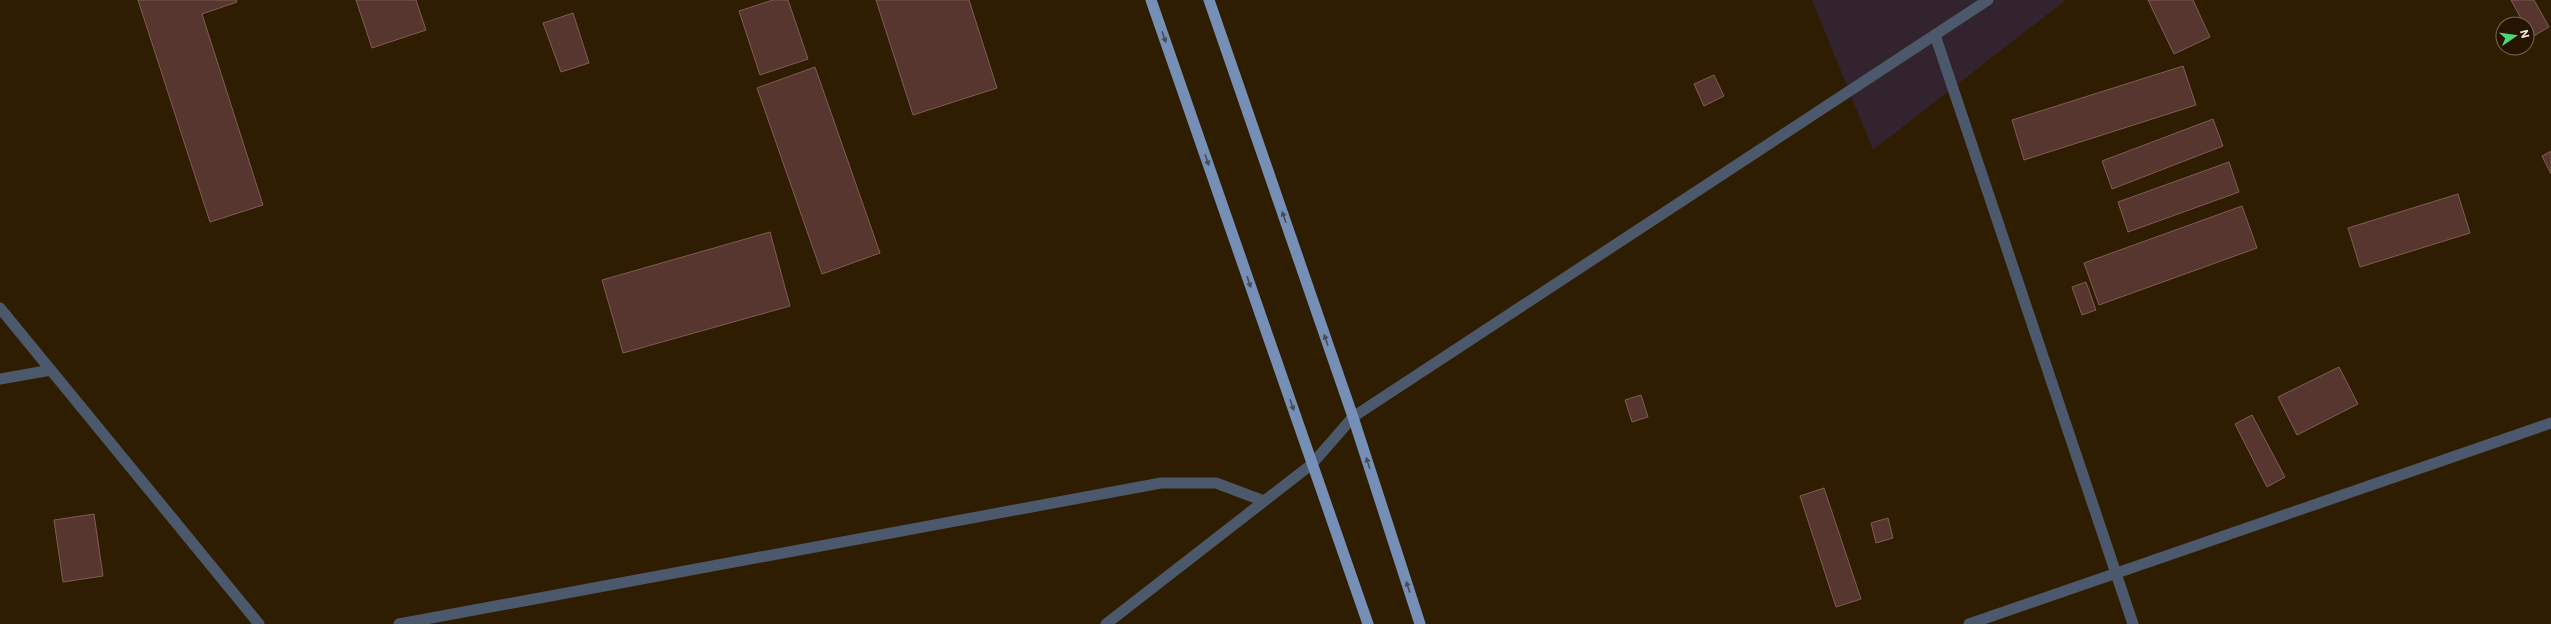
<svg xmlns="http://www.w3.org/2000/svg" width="2551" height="624" viewBox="0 0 2551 624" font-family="Commissioner,sans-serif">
<rect width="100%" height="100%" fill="#2f1d02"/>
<!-- education -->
<path fill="#32232e" d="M1812 0H2066L1873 150Z"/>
<!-- building -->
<path fill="#57362f" stroke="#805c55" d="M138 0H236L237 2 202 14 263 205 210 222Z
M356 0H416L426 30 372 48Z
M773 0H788L808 59 760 75 739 11Z
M876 0H969L997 88 913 115Z
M2148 0H2193L2210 37 2174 54Z
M2511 0H2534L2549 27 2532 37 2527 24H2524Z
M573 13 589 63 561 72 543 23Z
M2183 66 2196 105 2024 160 2012 120Z
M815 67 880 253 822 274 757 88Z
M1714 75 1724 96 1704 106 1694 84Z
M2213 119 2223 146 2112 189 2102 161Z
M2551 151V174L2542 156Z
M2229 162 2239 192 2128 232 2118 202Z
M2458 194 2470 233 2360 267 2348 228Z
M2242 206 2257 248 2099 305 2084 263Z
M770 232 790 306 623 353 602 280Z
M2086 282 2096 310 2082 315 2072 287Z
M2339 367 2358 404 2297 435 2278 397Z
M1641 395 1648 417 1632 422 1625 400Z
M2252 415 2285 477 2267 487 2235 424Z
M1824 488 1861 599 1836 607 1800 496Z
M94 514 103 576 63 582 54 520Z
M1888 518 1893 538 1876 543 1871 523Z"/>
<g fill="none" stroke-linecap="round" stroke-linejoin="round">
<!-- minor -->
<path stroke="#4c586c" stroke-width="11" d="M1935 35 2133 624
M0 308 259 624
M0 379 51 370
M399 624 1161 483H1216L1264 501
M1106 624 1312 464 1353 417 1988 0
M1969 624 2551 423"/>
<!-- primary -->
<path stroke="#768fb7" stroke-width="11" d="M1151 0 1368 624
M1209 0 1353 417 1420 624"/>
</g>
<!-- one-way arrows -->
<defs><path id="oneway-solid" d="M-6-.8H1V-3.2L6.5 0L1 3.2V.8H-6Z"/></defs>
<g fill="#494b52">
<use href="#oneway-solid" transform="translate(1164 37) rotate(71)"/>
<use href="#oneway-solid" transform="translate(1207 160) rotate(71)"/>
<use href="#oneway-solid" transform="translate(1284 217) rotate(-109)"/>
<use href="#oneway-solid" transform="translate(1249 282) rotate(71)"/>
<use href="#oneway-solid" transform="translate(1326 340) rotate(-109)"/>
<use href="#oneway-solid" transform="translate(1292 405) rotate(71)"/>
<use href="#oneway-solid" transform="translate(1368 463) rotate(-108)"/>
<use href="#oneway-solid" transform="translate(1408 587) rotate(-108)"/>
</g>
<!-- north arrow -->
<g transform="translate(2515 36) rotate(77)"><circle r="19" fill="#251400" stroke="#786856"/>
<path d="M0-3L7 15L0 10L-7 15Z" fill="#48d779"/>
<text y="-6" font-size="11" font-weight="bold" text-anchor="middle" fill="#f4e7d8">N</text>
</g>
</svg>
